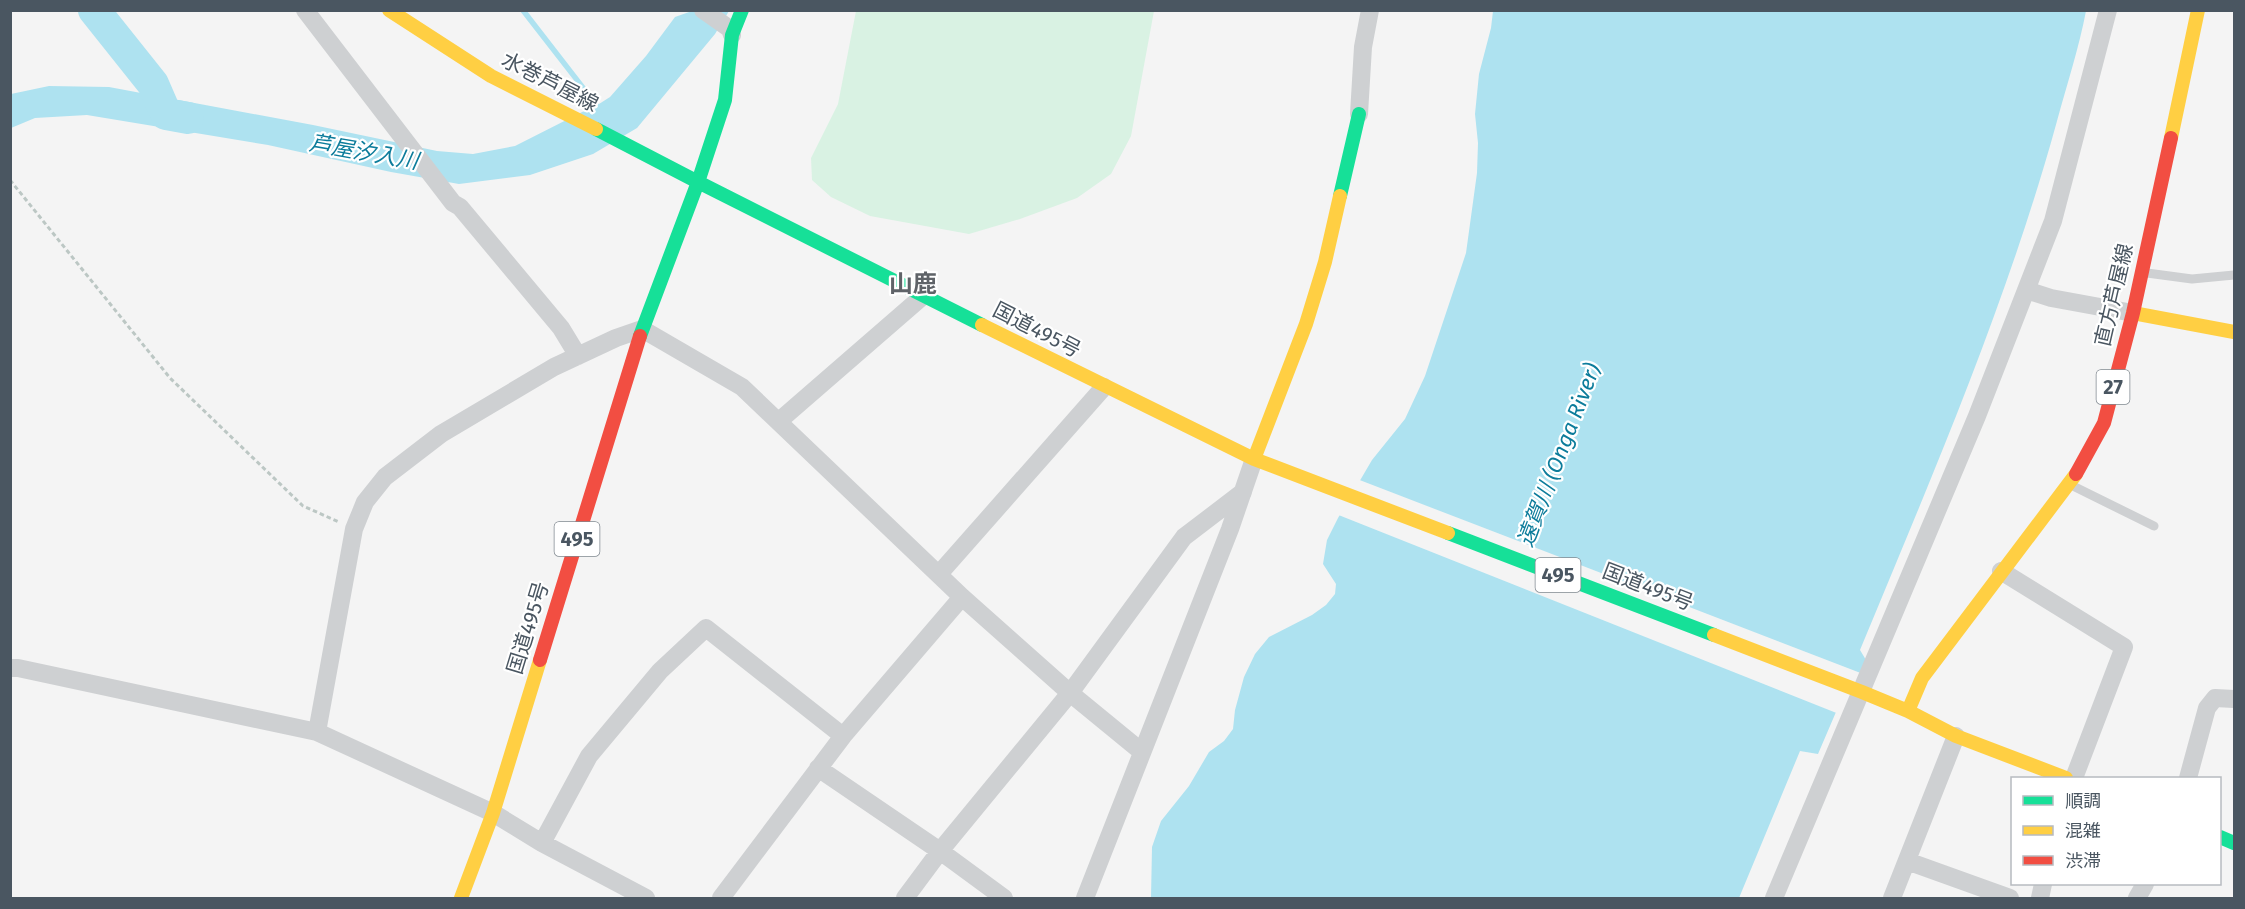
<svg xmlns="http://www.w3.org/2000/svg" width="2245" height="909" viewBox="0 0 2245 909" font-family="'Fira Sans','Noto Sans JP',sans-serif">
<rect width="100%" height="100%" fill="#f4f4f4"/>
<!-- green -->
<path fill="#d9f2e3" d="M856 11H1154L1131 136 1111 174 1077 198 1020 219 969 234 870 216 831 197 812 180 811 158 838 104Z"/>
<!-- water -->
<path fill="#aee2f0" d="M520 11H527L599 104 610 97 646 56 675 17 692 11H729L715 34 637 128 593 154 530 175 459 184 391 172 268 145 87 115 35 118 11 128V94L49 86 109 87 313 125 437 151 473 154 515 146 594 106 572 91 576 83Z
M1493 11H2086C2079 48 2067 84 2057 121 2007 303 1932 476 1860 650L1875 675 1842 698 1818 754 1800 751 1739 898H1151L1152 847 1161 821 1189 786 1209 752 1224 741 1233 729 1235 710 1244 677 1255 654 1269 637 1312 615 1326 605 1335 594 1336 584 1323 564 1327 540 1338 518 1372 460 1405 419 1425 376 1466 253 1477 173 1478 143 1475 114 1479 74 1491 28Z"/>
<!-- pier -->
<path fill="#f4f4f4" d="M1357 479 1871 677 1844 701 1839 714 1336 514Z"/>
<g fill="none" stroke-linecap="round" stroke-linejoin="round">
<!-- river -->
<path stroke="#aee2f0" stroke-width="32" d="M94 10 153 84 166 114 188 118"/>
<!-- path -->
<path stroke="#bcc7c4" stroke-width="3" stroke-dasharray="4.5 3" stroke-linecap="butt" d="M10 180 170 378 303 506 339 522"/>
<!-- lane -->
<path stroke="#ced0d2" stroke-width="9" d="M2147 273 2192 279 2234 275
M2073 486 2154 526"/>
<!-- street -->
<path stroke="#ced0d2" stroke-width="18" d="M305 10 453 203 460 207 561 328 578 356
M703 10 730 29 732 35
M1359 114 1363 47 1370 10
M2026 290 2051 298 2133 313
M779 421 923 296
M2001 571 2124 647 2074 778
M939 574 1104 387
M10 668H18L317 732 493 813 542 843 646 898
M317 732 354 529 365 502 385 477 441 434 554 367 616 338 642 329 742 387 962 597 1070 693 1142 752
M818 768 940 851 1004 898
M2188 778 2207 708 2215 698 2234 699
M542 843 589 756 660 671 706 628 843 736
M1907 861 2010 898
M721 898 843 736 962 597
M905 898 940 851 1070 693 1184 537 1243 492
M1085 898 1230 529 1254 459
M1774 898 1977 416 2053 221 2108 10
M1892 898 1956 736
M2040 898 2043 884
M2137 898 2145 884"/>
<!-- fast -->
<path stroke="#16e098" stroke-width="14" d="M596 129 698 182 725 100 732 35 742 10
M1340 196 1359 114
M640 336 698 182 982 325
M1448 533 1714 635
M2220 837 2234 843"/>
<!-- slow -->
<path stroke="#ffcf43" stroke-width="14" d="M389 10 491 76 596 129
M2171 138 2198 10
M2133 313 2234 332
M982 325 1254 459 1448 533
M1254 459 1306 324 1325 262 1340 196
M1714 635 1862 692 1908 711 1956 736 2066 778
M1908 711 1922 678 2076 474
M461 898 493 813 540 660"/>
<!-- jam -->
<path stroke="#f24e42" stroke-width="14" d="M2076 474 2104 423 2133 313 2171 138
M540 660 640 336"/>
</g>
<g text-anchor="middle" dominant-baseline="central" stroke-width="4.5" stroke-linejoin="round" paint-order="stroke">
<!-- shield labels -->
<g fill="#fff" stroke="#808990" stroke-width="1.5">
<rect x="2096.5" y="370" width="33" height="34" rx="4.5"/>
<rect x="554.5" y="522" width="45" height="34" rx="4.5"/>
<rect x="1535.5" y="558" width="45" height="34" rx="4.5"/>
</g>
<g font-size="20" font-weight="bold" fill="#4a5661">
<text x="2113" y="387">27</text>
<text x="577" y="539">495</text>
<text x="1558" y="575">495</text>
</g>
<!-- street labels -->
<g font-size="21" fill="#4a5661" stroke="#fff">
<text transform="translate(550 82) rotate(27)">水巻芦屋線</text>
<text transform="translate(2114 295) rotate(-77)">直方芦屋線</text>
<text transform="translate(1037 330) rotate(27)">国道495号</text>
<text transform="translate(1648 587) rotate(21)">国道495号</text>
<text transform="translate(528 628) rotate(-73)">国道495号</text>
</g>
<!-- water labels -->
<g font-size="22" font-style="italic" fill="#0c7c9b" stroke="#fff">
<text transform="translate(364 152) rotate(10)">芦屋汐入川</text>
<text transform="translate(1559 455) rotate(-69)">遠賀川 (Onga River)</text>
</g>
<!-- quarter labels -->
<g font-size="24" font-weight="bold" fill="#5f6368" stroke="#fff">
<text x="913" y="284">山鹿</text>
</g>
</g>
<!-- border -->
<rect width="2245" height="909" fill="none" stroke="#4a5661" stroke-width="24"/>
<!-- legend -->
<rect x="2011" y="777" width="210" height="108" fill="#ffffff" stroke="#b7bbc0" stroke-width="1.5"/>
<rect x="2023" y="796" width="30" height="9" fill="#16e098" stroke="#b7bbc0" stroke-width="1.5"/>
<text x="2065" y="807" font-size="18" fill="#4a5661">順調</text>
<rect x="2023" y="826" width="30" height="9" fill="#ffcf43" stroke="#b7bbc0" stroke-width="1.5"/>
<text x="2065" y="837" font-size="18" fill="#4a5661">混雑</text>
<rect x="2023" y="856" width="30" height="9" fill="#f24e42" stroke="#b7bbc0" stroke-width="1.5"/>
<text x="2065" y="867" font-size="18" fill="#4a5661">渋滞</text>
</svg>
